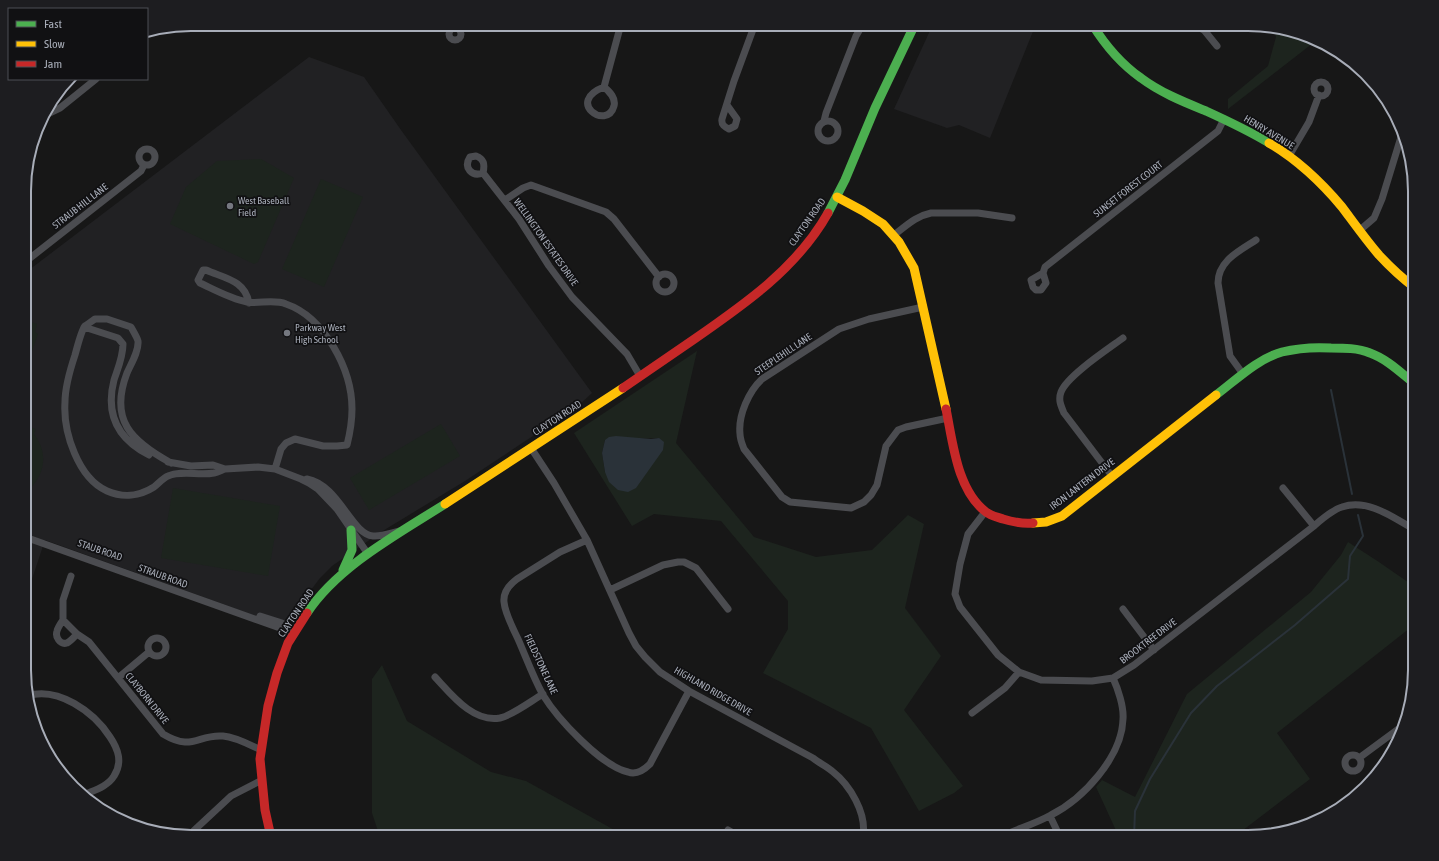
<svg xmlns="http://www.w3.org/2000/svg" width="1439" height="861" viewBox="0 0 1439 861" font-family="'Asap Condensed',sans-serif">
<rect width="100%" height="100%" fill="#171717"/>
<!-- built -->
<path fill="#212123" d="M933 24H1036L990 138 959 125 947 128 894 109Z
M309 57 364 77 401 130 592 393 578 406 465 481 381 532 332 566 320 578 290 618 286 623 281 625 45 540 25 600V273Z"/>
<!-- green -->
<path fill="#1d241e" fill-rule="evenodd" d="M1273 27 1292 30 1317 40 1228 109V99L1268 66 1276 37Z
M261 159 294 178 258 262 254 264 170 224 186 187 217 161Z
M321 179 363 197 324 287 282 269Z
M25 320 37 324 35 332 38 334 32 351 29 350 25 360Z
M697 351 676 443 754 537 816 557 872 550 908 515 924 524 905 608 941 656 904 710 963 786 954 793 919 811 871 728 763 673 788 629V601L721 521 654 514 632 526 574 433ZM659 438 605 472 602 453 605 440Z
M441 424 460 456 369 510 350 478Z
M25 426 36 429 34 434C50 455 44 478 25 493Z
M173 488 280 506 268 576 161 558Z
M1348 542 1379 562 1415 587V621L1410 628 1277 733 1310 779 1234 837H1119L1096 787 1102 780 1135 797 1187 694 1311 592 1341 555Z
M382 665 407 721 491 772 526 781 627 837H380L372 813V679Z"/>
<!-- water -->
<path fill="#2a3239" d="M616 436 651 439 659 438 664 442 663 450 636 488 628 492 618 490 609 482 605 472 602 453 605 440 609 437Z"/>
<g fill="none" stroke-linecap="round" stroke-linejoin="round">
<!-- stream -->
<path stroke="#2a3239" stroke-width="2" d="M1331 390 1352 494
M1134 837 1135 811 1150 779 1191 713 1217 686 1295 625 1348 579 1350 556 1363 536 1358 515"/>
<!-- street -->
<path stroke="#4b4c50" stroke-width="7" d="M1192 24 1204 30 1217 46
M449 34a6 6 0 1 1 12 0a6 6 0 1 1-12 0Z
M1314 89a7 7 0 1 1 14 0a7 7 0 1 1-14 0Z
M604 87C610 92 616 98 614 106 607 131 565 102 604 87Z
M604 87 621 24
M727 105 737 119 735 126 729 129C725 127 721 125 722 119L734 81 755 24
M41 117 60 108 96 79
M818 131a10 10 0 1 1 20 0a10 10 0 1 1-20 0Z
M824 121 826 113 856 36 863 24
M139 157a8 8 0 1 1 16 0a8 8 0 1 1-16 0Z
M476 156C484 159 485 164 483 173 472 177 463 168 470 157Z
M1289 156 1309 122 1319 95
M483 173 519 219 549 266 572 297 627 354 640 376
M505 200 523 188 531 185 606 212 614 219 659 277
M1360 230 1374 218 1382 199 1401 137
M894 235C906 226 916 216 931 213H978L1012 218
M25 262 141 171 144 165
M1043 273 1046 283 1041 290H1036L1033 287 1031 280 1043 273 1045 267 1218 131 1224 119
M656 283a9 9 0 1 1 18 0a9 9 0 1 1-18 0Z
M249 303C245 280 224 278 206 270H203L198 280 200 283C215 290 231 299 247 302 259 304 274 299 286 304 324 317 352 369 352 409 352 421 350 433 347 445L337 446H323L295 439 286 443 281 449 275 469
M923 307 869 319 839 329 762 379C749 391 738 415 740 434 740 439 742 444 744 449L782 497 790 502 851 508 864 502 871 495 877 485 886 446 898 430 906 427 948 418
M84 327 118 338 123 344C123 357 118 368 114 380 105 415 118 439 149 455
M1243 374 1230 356 1218 283C1218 261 1239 251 1256 240
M531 448 554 483 587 540 629 633 636 646 645 657 660 672 689 691 813 758C819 763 826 766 832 771 850 785 867 813 863 837
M168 462 191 466 213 465 225 469 258 467 275 469 301 479 309 483 318 489 337 509 368 554
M171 463C131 441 109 420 127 373 131 364 139 351 138 341 137 337 133 331 131 327L107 319H95C92 321 88 324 85 326 81 331 77 348 75 355 70 370 65 386 65 402 63 432 78 478 107 491 123 498 140 496 154 487 158 484 163 478 168 476 182 470 199 476 214 473 218 472 222 470 225 469
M1112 476 1064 413C1061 406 1058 400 1061 392 1067 376 1108 349 1123 338
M307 479C339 485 351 534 373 536 381 537 391 533 400 531
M1283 488 1314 526
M985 512 968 534 960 564 955 594 960 607 998 655 1019 672 1041 680 1092 681 1113 678 1134 665 1314 526C1322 519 1332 510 1342 507 1368 498 1394 518 1415 530
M25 537 294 633
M587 540 560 552 517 579C509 585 503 592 504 602 505 614 513 628 518 639 526 657 533 677 543 695 557 718 601 766 628 772 636 775 644 770 650 764L689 691
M71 576 63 600V620L77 634 89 642 163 734C193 752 197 734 223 736 236 737 250 745 261 750
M610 590 663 565 678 562H684L696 568 728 609
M1123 609 1154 650
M260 616 282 623
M63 620C61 623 58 627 57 631 55 637 60 645 67 643 71 641 74 637 77 634
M148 647a9 9 0 1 1 18 0a9 9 0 1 1-18 0Z
M435 677C451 694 473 723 500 718 513 715 531 701 543 694
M118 678 149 652
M27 696C58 686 94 712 110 737 118 749 123 762 114 776 108 786 95 790 86 794
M972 713 1005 688 1019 672
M1345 763a8 8 0 1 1 16 0a8 8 0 1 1-16 0Z
M1359 758 1401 727
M1050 816 1060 837
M728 830 740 837
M187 837 231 796 262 780
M1000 837C1017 829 1035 824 1051 815 1083 799 1122 757 1123 719 1124 707 1118 689 1113 678"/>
<!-- fast -->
<path stroke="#4caf50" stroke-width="9" d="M1092 24C1105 45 1121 64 1141 78 1161 93 1184 102 1206 111 1228 121 1249 131 1269 143
M828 213 845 180 875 108 915 24
M1216 395C1236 380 1257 359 1282 352 1298 348 1315 347 1331 348 1344 348 1358 348 1370 353 1387 359 1401 373 1415 384
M343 570 352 550 351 530
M307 613C338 566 398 534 445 504"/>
<!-- slow -->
<path stroke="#ffc107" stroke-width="9" d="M1269 143C1298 160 1321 182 1342 207 1354 223 1366 240 1379 255 1390 267 1402 278 1415 288
M837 197 863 211 883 224 899 242 914 268 946 409
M445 504 623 388
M1033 523 1046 522 1062 516 1216 395"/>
<!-- jam -->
<path stroke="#c62828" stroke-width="9" d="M623 388C646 372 670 356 693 340 745 304 797 268 828 213
M946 409C953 443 957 490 986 512 991 516 998 517 1003 519 1013 522 1023 524 1033 523
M271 837 265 810 260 759 268 706 277 673 288 643 307 613"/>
</g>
<!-- markers -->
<g fill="#757880" stroke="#111113" stroke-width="1.5">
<circle cx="230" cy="206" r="4"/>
<circle cx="287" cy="333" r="4"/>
</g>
<g text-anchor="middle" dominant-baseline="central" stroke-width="3.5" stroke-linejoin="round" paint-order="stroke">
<!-- street labels -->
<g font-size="10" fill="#a8adb8" stroke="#111113">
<text transform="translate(1269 132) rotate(31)">HENRY AVENUE</text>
<text transform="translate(1128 189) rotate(-38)">SUNSET FOREST COURT</text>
<text transform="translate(80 206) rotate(-38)">STRAUB HILL LANE</text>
<text transform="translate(807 222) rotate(-55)">CLAYTON ROAD</text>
<text transform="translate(546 242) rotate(55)">WELLINGTON ESTATES DRIVE</text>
<text transform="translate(783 354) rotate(-34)">STEEPLEHILL LANE</text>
<text transform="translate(557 418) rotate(-33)">CLAYTON ROAD</text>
<text transform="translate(1082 484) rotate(-37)">IRON LANTERN DRIVE</text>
<text transform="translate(100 550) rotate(19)">STAUB ROAD</text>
<text transform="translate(163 576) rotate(20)">STRAUB ROAD</text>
<text transform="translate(296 613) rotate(-56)">CLAYTON ROAD</text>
<text transform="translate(1148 641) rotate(-37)">BROOKTREE DRIVE</text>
<text transform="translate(541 664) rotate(65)">FIELDSTONE LANE</text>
<text transform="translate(713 691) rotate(30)">HIGHLAND RIDGE DRIVE</text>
<text transform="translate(147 698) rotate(51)">CLAYBORN DRIVE</text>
</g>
<!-- poi labels -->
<g font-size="10" fill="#a8adb8" stroke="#111113" text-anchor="start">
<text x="238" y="200">West Baseball<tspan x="238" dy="12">Field</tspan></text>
<text x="295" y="327">Parkway West<tspan x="295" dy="12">High School</tspan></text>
</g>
</g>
<!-- crop -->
<path d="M0 0H1439V861H0ZM191 31H1248A160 160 0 0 1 1408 191V670A160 160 0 0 1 1248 830H191A160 160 0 0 1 31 670V191A160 160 0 0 1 191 31Z" fill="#1d1d20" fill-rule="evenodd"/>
<path fill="none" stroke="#a8adb8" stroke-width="2" d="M191 31H1248A160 160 0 0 1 1408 191V670A160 160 0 0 1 1248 830H191A160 160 0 0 1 31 670V191A160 160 0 0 1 191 31Z"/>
<!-- legend -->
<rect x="8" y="8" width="140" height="72" fill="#111113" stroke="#4d4f55"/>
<rect x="16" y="21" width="20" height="6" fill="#4caf50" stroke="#4d4f55"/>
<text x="44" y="28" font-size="12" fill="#a8adb8">Fast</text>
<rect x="16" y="41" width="20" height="6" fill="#ffc107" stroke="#4d4f55"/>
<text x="44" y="48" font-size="12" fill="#a8adb8">Slow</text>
<rect x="16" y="61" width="20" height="6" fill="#c62828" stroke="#4d4f55"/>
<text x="44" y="68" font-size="12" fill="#a8adb8">Jam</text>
</svg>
